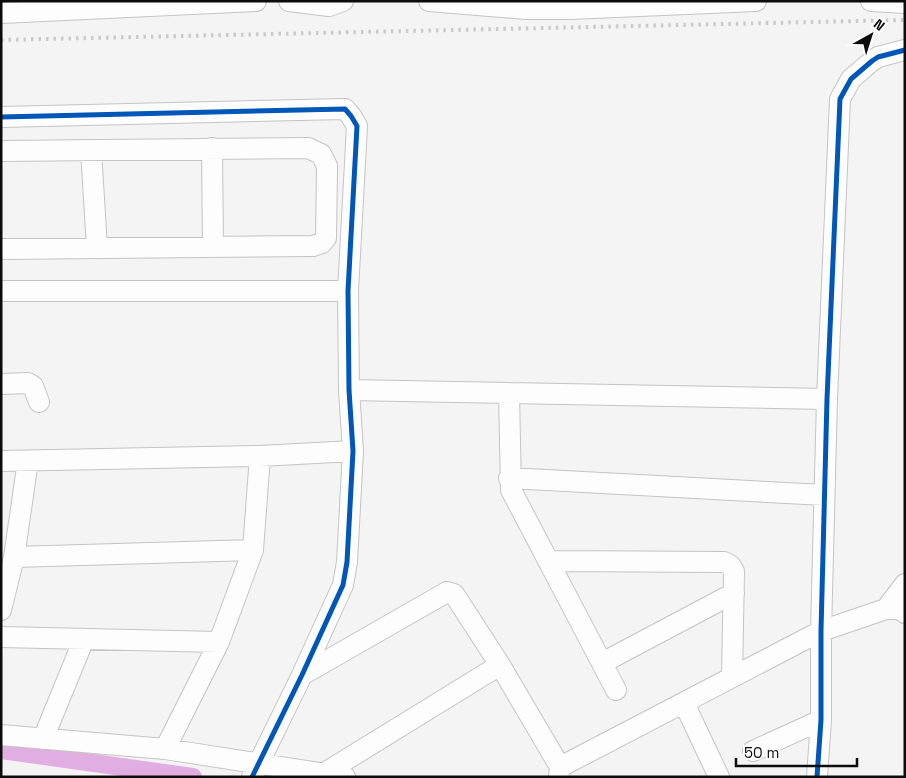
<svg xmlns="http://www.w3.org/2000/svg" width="906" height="778" viewBox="0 0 906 778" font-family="'Space Grotesk',sans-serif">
<rect width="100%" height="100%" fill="#f5f4f5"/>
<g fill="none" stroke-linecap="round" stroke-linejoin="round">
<!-- canal -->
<path stroke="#e0aee0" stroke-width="18" d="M1 750 193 777"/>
<!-- minor casing -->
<g stroke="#c4c4c4" stroke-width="22">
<path id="minor" d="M289 1 329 6 343 1
M429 1 527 9H570L756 1
M871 1 905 3
M1 13 256 1
M1 117 345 109 351 116 357 126 348 291 349 390 353 451 347 562 343 585 302 675 252 777
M212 148 213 247
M91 150 97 248
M1 151 308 148 321 154 327 166 326 238 322 243 313 246 1 249
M1 291H348
M1 384 28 383 33 386 39 402
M349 390 827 399
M509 393 511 490 616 690
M1 461 260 456 353 451
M509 478 824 495
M14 557 253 550
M548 561 724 562 730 565 734 571 732 677
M886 609 905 584
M1 610 14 557 28 461
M1 637 219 642
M602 663 734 593
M302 675 447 592 454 594 500 665 560 767
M684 703 719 777
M1 735 165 749 345 777
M43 739 84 639
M165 749 219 642 253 550 260 456
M753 751 821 720
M323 774 500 665
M559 777 560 767 821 631 886 609H899L905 613
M817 777 821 720V631L827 399 840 99 851 79 872 61 878 57 905 50"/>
</g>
<!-- minor -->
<use href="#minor" stroke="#fefdfe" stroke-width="20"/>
<!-- rail -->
<path stroke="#cbcacb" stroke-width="4" stroke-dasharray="2.5 5" stroke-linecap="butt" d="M1 40 905 20"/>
<!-- cycleway casing -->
<g stroke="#fff" stroke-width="8">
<path id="cycleway" d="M1 117 345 109 351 116 357 126 348 291 349 390 353 451 347 562 343 585 302 675 252 777
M817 777 821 720V631L827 399 840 99 851 79 872 61 878 57 905 50"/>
</g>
<!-- cycleway -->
<use href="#cycleway" stroke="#0057b8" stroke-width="5"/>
</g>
<!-- border -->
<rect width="906" height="778" fill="none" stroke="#0d0c0d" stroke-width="5"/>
<!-- north arrow -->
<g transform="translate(871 35) rotate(39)" stroke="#ffffff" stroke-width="4" paint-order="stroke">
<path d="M0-4L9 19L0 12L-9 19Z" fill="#0d0c0d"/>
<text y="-8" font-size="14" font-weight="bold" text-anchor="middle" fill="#0d0c0d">N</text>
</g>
<!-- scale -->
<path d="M736 758v8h121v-8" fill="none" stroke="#0d0c0d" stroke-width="2.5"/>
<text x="744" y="758" font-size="15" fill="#0d0c0d" stroke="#ffffff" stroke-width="4" paint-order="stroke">50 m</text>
</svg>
